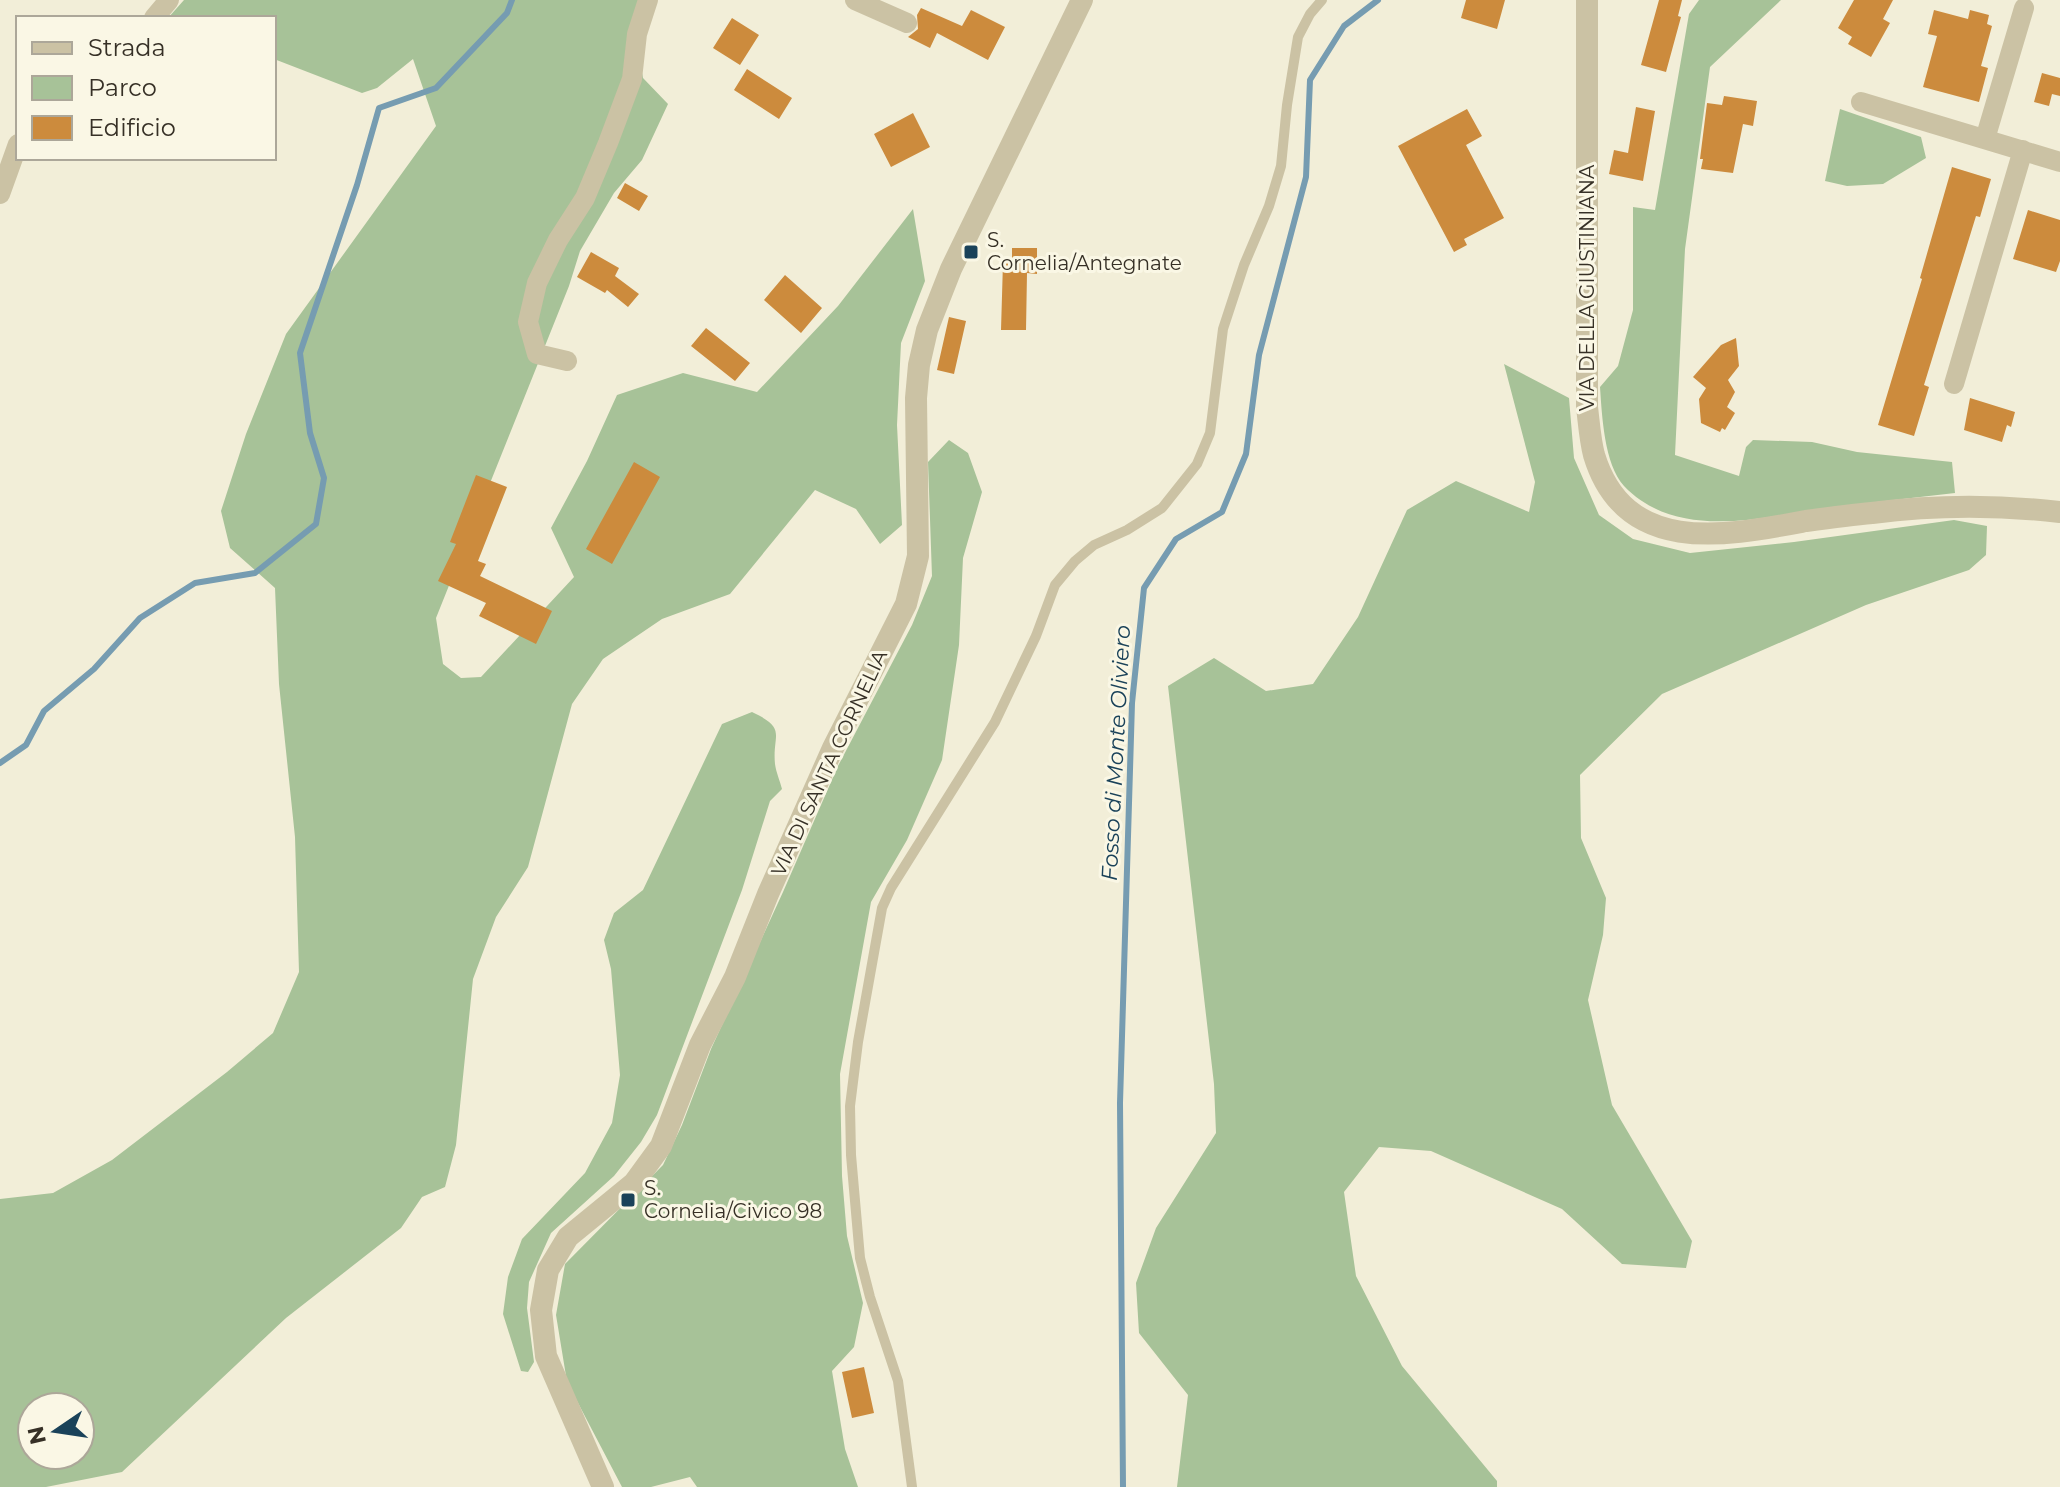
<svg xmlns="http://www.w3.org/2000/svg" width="2060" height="1487" viewBox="0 0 2060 1487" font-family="Montserrat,sans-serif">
<rect width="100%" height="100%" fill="#f2eed8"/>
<!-- green -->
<path fill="#a7c298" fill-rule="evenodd" d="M184 0H647L634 30 643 78 668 104 642 160 614 193 580 251 569 286 436 618 443 664 461 678 481 677 574 577 551 528 587 461 617 395 683 373 757 392 838 306 913 209 925 281 901 343 897 425 902 525 880 544 856 509 815 490 730 594 662 619 603 659 572 704 528 867 496 917 473 979 456 1145 445 1187 422 1197 401 1228 286 1318 122 1472 46 1487H0V1199L53 1193 112 1160 227 1072 273 1033 299 972 295 837 279 684 275 588 230 548 221 511 246 434 286 334 436 126 413 59 377 88 362 93 274 59V18H168ZM32 1407H80V1455H32Z
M1699 0H1781L1710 67 1685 249 1675 455 1739 476 1746 447 1753 440 1812 442 1857 452 1952 462 1955 493C1914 498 1874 502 1833 507 1765 516 1679 543 1624 486 1604 464 1602 415 1600 387L1618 366 1633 310V207L1655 210 1689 14Z
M1840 109 1921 137 1926 158 1883 184 1847 186 1825 181Z
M1504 364 1569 398 1574 458 1599 515 1633 539 1690 553 1794 542 1954 520 1987 526 1986 555 1969 570 1866 605 1662 694 1580 775 1581 838 1606 898 1603 935 1588 1000 1612 1105 1692 1241 1686 1268 1622 1264 1562 1209 1431 1151 1379 1147 1344 1192 1356 1276 1402 1366 1497 1481V1487H1177L1188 1395 1139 1333 1136 1283 1156 1228 1216 1133 1214 1084 1168 686 1214 658 1266 691 1313 684 1358 617 1407 510 1456 481 1529 512 1535 482Z
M949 440 968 453 982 492 963 558 959 645 942 760 907 840 871 902 840 1074 842 1176 847 1236 863 1303 854 1347 832 1371 845 1449 858 1487H697L690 1477 651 1487H622L567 1382 556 1315 565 1264 663 1165 682 1125 711 1049 783 892 838 766 912 625 932 576 928 462Z
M752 712C788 729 772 734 775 764 776 772 780 781 782 789L770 801 742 890 657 1115 641 1142 614 1176 551 1233 529 1282 527 1308 534 1362 528 1372 521 1371 503 1314 508 1277 522 1239 585 1173 612 1123 620 1075 611 969 604 940 614 913 643 890 722 724Z"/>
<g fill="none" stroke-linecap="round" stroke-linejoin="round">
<!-- stream -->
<path stroke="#769cb1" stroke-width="6" d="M0 763 26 745 44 711 94 669 140 618 195 583 255 573 316 524 324 478 310 433 300 353 357 185 379 108 436 88 507 13 512 0
M1123 1487 1120 1103 1132 703 1144 588 1176 539 1222 512 1246 454 1259 355 1306 177 1310 80 1344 26 1378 0"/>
</g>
<!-- building -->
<path fill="#cc8b3d" d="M1466 0H1505L1497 29 1461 18Z
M1659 0H1682L1678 16 1681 17 1666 72 1641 65Z
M1854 0H1893L1883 19 1890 23 1871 57 1848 44 1852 37 1838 28Z
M921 8 962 26 971 10 1005 27 988 60 937 33 930 48 908 37 918 29 917 15Z
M1934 10 1968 19 1970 10 1989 15 1987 24 1992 26 1981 66 1988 68 1979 102 1923 87 1937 36 1928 34Z
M732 18 759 35 740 65 713 48Z
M747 69 792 98 779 119 734 90Z
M2042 73 2060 78V96L2052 94 2049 106 2034 102Z
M1724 96 1757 101 1753 126 1743 124 1733 173 1701 169 1703 159H1700L1707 103 1722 105Z
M1636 107 1655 111 1643 181 1609 174 1614 150 1628 153Z
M1467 109 1482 136 1466 145 1504 218 1464 239 1467 245 1454 252 1398 146Z
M913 113 930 147 891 167 874 134Z
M1952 167 1991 179 1980 217 1976 216 1924 385 1929 387 1914 436 1878 425 1922 279 1920 278Z
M625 183 648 196 639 211 617 198Z
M2028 210 2060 220V261L2056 272 2013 259Z
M1012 248H1037V274L1027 273 1026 330H1001L1003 262H1012Z
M591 252 619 268 615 276 639 294 628 307 607 290 605 293 577 277Z
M785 275 822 308 801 333 764 300Z
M949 317 966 321 954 374 937 370Z
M706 328 750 363 735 381 691 346Z
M1736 338 1739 366 1728 380 1735 392 1727 407 1735 413 1725 430 1722 428 1720 432 1701 423 1699 399 1706 388 1693 377 1721 345Z
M1970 398 2015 412 2011 427 2007 425 2002 442 1964 430Z
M634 462 660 477 612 564 586 549Z
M476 475 507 487 478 561 486 564 480 576 552 611 536 644 479 616 486 603 438 581 456 544 450 542Z
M864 1367 874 1413 852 1418 842 1372Z"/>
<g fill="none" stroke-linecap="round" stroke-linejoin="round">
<!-- service -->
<path stroke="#cbc2a4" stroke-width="10" d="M912 1487 898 1381 870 1297 860 1258 851 1155 850 1106 858 1042 882 908 891 888 995 722 1036 636 1055 585 1075 561 1094 545 1127 530 1162 508 1197 464 1210 433 1223 329 1244 265 1269 206 1281 166 1287 105 1298 37 1310 14 1322 0"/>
<!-- minor -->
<path stroke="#cbc2a4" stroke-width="20" d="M855 0 907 23
M154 18 169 0
M1861 102 2060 162
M1985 139 2024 8
M0 194 18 144
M567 361 537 354 528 322 537 283 558 240 585 198 608 143 632 79 637 34 648 0
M1954 384 2023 150"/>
<!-- tertiary -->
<path stroke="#cbc2a4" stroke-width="22" d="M1587 0V407C1589 423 1590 440 1594 455 1625 557 1726 536 1806 521 1828 518 1850 515 1872 513 1934 505 1998 505 2060 512
M603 1487 546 1356 541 1310 548 1270 568 1237 634 1183 661 1146 700 1045 735 977 768 894 833 748 906 604 918 556 916 398 919 365 927 330 951 269 1082 0"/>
</g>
<!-- markers -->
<g fill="#1a4259" stroke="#faf7e5" stroke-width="3">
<rect x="963" y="244" width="16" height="16" rx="4"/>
<rect x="620" y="1192" width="16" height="16" rx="4"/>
</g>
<g text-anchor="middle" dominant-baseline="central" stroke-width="6" stroke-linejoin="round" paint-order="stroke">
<!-- poi labels -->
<g font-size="20" fill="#363026" stroke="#faf7e5" text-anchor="start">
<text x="987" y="240">S.<tspan x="987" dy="23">Cornelia/Antegnate</tspan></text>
<text x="644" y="1188">S.<tspan x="644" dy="23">Cornelia/Civico 98</tspan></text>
</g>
<!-- street labels -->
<g font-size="20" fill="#363026" stroke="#faf7e5">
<text transform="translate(1587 288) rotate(-90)">VIA DELLA GIUSTINIANA</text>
<text transform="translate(829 763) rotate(-65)">VIA DI SANTA CORNELIA</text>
</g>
<!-- water labels -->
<g font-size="22" font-style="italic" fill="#1a4259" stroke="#faf7e5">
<text transform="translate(1116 753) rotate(-87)">Fosso di Monte Oliviero</text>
</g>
</g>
<!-- legend -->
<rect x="16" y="16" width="260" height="144" fill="#faf7e5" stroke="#aca799" stroke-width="2"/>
<rect x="32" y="42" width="40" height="12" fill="#cbc2a4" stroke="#aca799" stroke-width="2"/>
<text x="88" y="56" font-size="24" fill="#363026">Strada</text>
<rect x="32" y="76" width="40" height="24" fill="#a7c298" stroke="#aca799" stroke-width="2"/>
<text x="88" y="96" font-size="24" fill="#363026">Parco</text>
<rect x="32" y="116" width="40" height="24" fill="#cc8b3d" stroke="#aca799" stroke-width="2"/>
<text x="88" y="136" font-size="24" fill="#363026">Edificio</text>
<!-- north arrow -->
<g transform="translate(56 1431) rotate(257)"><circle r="38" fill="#faf7e5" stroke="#aca799" stroke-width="2"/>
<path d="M0-6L14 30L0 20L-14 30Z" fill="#1a4259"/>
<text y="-12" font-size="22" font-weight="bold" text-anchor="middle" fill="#363026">N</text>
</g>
</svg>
